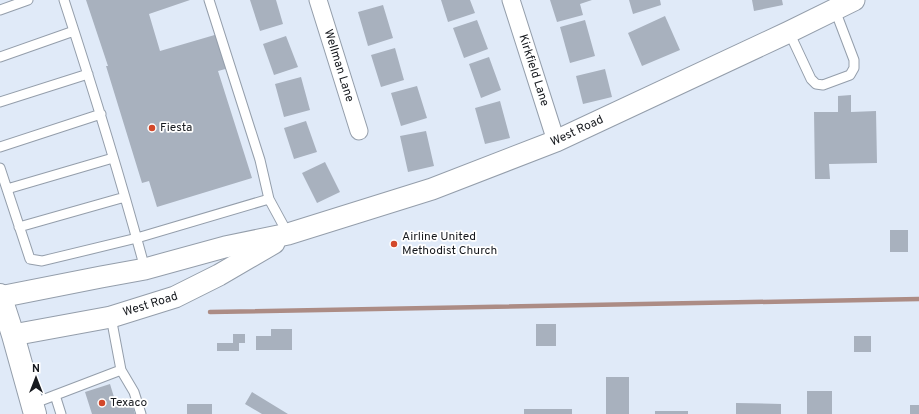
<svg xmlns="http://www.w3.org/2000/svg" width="919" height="414" viewBox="0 0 919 414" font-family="Overpass,sans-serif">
<rect width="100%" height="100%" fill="#e0eaf8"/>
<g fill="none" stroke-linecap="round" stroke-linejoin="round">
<!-- stream -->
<path stroke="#ac8c85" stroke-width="4.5" d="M210 312 919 299"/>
</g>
<!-- building -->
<path fill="#a8b1be" d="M86 0H190L149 14 160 51 218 34 229 68 218 71 252 178 157 207 149 181 142 183 106 66H108Z
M250 0H276L283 24 260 31Z
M441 0H470L475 13 448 22Z
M550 0H592L580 4 583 15 557 22Z
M629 0H660L661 5 633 14Z
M752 0H782L783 5 754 11Z
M383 5 393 38 368 46 358 12Z
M665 16 680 50 642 66 628 33Z
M477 20 488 49 464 58 453 28Z
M585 20 595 56 570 63 560 27Z
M286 36 298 67 274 75 263 44Z
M395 48 404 80 381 87 371 55Z
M489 57 501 90 481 98 469 64Z
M605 69 612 97 583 104 576 76Z
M301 77 310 110 284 117 275 84Z
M417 86 427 118 401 126 391 93Z
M851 95V112L876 111 877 163 829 164 830 179H815L814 112H838V96Z
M500 101 510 138 485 144 475 108Z
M306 121 317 152 294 159 284 128Z
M426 131 434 166 408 172 400 136Z
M325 162 340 192 317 203 302 173Z
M890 230H908V252H890Z
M536 324H556V346H536Z
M271 329H292V350H256V336H271Z
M233 334H245V343H239V351H217V343H233Z
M854 336H871V352H854Z
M606 377H629V414H606Z
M110 384 117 407 132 403 135 414H92L85 392Z
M807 391H832V414H807Z
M252 392 288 414H262L245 404Z
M736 403 781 404V414H736Z
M187 404H212V414H187Z
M910 405H919V414H910Z
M524 409H572V414H524Z
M655 411H688V414H655Z"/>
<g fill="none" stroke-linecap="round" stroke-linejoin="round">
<!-- service casing -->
<g stroke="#949eab" stroke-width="11">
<path id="service" d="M64 0C93 89 121 179 145 269
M209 0 260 160 269 199
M0 10 28 0
M789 32 811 79 816 84 823 85 850 75 854 68V60L835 10
M0 57 74 31
M0 102 88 74
M0 147 101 114
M0 168 30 259 42 261 137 238 269 199 288 234
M7 189 113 158
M19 227 125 197
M121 370 134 392 141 414
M55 395 61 414
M32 404 121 370 111 317"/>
</g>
<!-- minor casing -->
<g stroke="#949eab" stroke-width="19">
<g id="minor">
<path id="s1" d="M318 0 359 131"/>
<path id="s2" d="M511 0 556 141"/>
</g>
</g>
<!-- tertiary casing -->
<g stroke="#949eab" stroke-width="23">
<g id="tertiary">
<path id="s3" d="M0 297 101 277 145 269 225 247 288 234 432 189 556 141 789 32 854 0"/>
<path id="s4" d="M13 335 111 317 175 297 219 275 274 243"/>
</g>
</g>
<!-- secondary casing -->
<g stroke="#949eab" stroke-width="24">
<path id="secondary" d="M0 295 13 335 35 414"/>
</g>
<!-- service -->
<use href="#service" stroke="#fff" stroke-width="9"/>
<!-- minor -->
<use href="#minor" stroke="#fff" stroke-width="17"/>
<!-- tertiary -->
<use href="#tertiary" stroke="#fff" stroke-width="21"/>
<!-- secondary -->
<use href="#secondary" stroke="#fff" stroke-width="22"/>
</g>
<!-- markers -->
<g fill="#d3482a" stroke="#fff" stroke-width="1.5">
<circle cx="152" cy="128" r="4"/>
<circle cx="394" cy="244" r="4"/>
<circle cx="102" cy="403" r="4"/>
</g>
<g text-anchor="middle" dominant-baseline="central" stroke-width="3.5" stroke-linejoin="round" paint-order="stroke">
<!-- street labels -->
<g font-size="12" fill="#16191e" stroke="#fff">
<text stroke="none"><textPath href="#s1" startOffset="69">Wellman Lane</textPath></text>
<text stroke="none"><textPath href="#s2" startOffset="74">Kirkfield Lane</textPath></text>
<text stroke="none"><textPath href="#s3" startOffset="602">West Road</textPath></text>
<text stroke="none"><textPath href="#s4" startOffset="141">West Road</textPath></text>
</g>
<!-- poi labels -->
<g font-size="12" fill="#16191e" stroke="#fff" text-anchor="start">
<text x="160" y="128">Fiesta</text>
<text x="402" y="237">Airline United<tspan x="402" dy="14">Methodist Church</tspan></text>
<text x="110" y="403">Texaco</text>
</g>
</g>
<!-- north arrow -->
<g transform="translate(36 378)" stroke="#ffffff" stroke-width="3" paint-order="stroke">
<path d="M0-3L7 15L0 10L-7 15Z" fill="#16191e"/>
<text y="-6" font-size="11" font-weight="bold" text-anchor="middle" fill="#16191e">N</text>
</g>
</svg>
